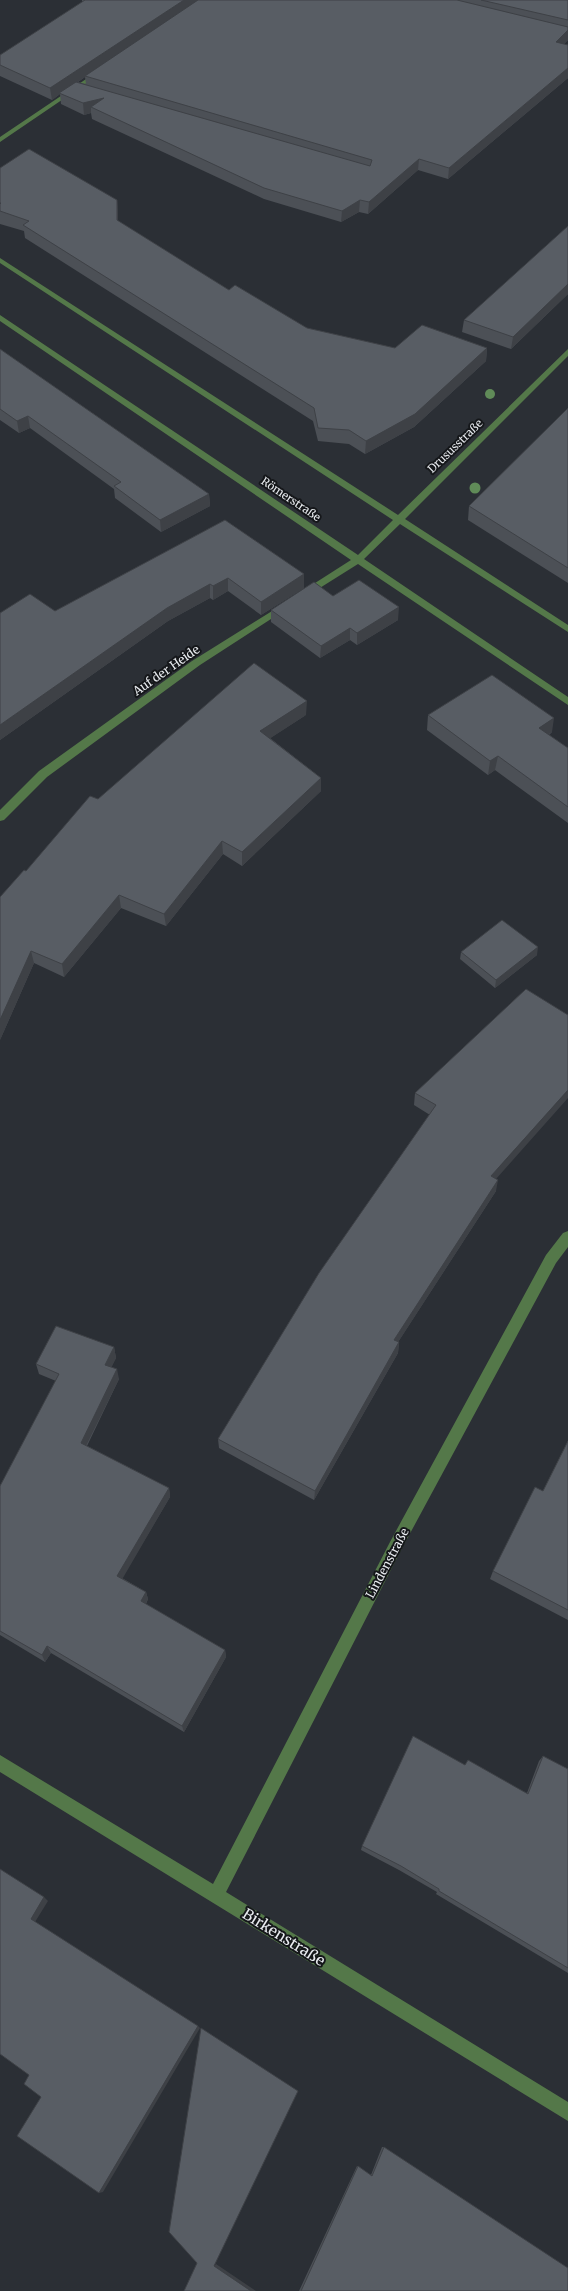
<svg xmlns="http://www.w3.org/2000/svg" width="568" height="2291" viewBox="0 0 568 2291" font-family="Merriweather,serif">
<rect width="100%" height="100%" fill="#2b2f35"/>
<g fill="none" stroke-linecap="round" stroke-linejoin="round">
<!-- minor -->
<path fill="#547849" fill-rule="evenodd" d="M98 71 103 72 0 142V137Z
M0 258 398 515 568 349V356L405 519 568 625V632L400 524 364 559 568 697V705L358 564 307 596H301V592L351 560 0 321V315L358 555 393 520 0 263Z
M285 603 288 604V608L200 665 47 777 4 820 0 821V810L39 771 192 661Z
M568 1231V1247L556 1263 400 1552 226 1892 568 2102V2121L0 1772V1755L213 1884 390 1542 546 1255 563 1233Z"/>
</g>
<!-- trees -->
<g fill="#608b58">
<circle cx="490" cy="394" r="5"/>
<circle cx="475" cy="488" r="5.5"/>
</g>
<!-- wall -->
<path fill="#4c5056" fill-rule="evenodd" d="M82 0H568V40L564 44 568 45V78L448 179 418 170 368 214 359 212 341 222 264 199 92 119 91 113 84 115 61 104 60 94 52 100 0 76V65L82 2ZM85 77 86 84 78 82Z
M0 168 117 200 118 221 229 290 307 328 395 348H487L486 361 414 427 365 454 349 444 318 441 313 421 25 238 24 231 0 224Z
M568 226V294L511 349 462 332 464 320Z
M0 349 209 494 210 506 161 532 115 498 114 489 30 428 19 433 0 420Z
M568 408V583L468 520 469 506Z
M225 520 304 574V588L261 615 228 591 213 600 210 598 168 621 0 740V613L55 611Z
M333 596 398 620 357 645 350 640 320 658 271 622V610Z
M306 715 270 738 321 778V791L242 866 223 854 166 926 121 908 64 977 34 963 0 1040 26 871 98 799Z
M428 715 552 732 549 735 568 748V823L495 770 488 775 427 730Z
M461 952 537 955 495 988 460 959Z
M526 989 496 1179V1191L398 1342H399L398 1353 314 1500 219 1448 218 1439 430 1115 414 1105 415 1093Z
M114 1347 116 1358 111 1367 119 1379 87 1446 169 1488 170 1497 122 1578 146 1592 148 1599 146 1604 225 1650 226 1657 184 1732 51 1653 45 1662 0 1635V1486L56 1381 39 1374 36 1364Z
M568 1441V1620L490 1579 493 1571 543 1491Z
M543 1756 568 1769V1973L436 1894 437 1892 399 1870 361 1850 362 1846 465 1765 527 1793 539 1761Z
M382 2147H384L568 2291H299L357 2166 371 2175Z"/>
<!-- shaded-wall -->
<path fill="#3e4146" d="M184 0H201L85 76V77L61 93H59L60 94 52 100 50 88Z
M568 30V40L554 54 556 42Z
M568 68V78L448 179 449 168Z
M104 98 91 107V113L84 115 83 103Z
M419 159 418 170 368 214 369 202Z
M117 200 118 213V233L117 220Z
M360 200 359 212 341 222 342 211Z
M568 284V294L511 349 513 337Z
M487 348 486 361 414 427 365 454 366 441Z
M28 416 30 428 19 433 17 421Z
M209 494 210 506 161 532 160 520Z
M304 574V588L261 615V602Z
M228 578V591L213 600V586Z
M210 584V598L168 621 0 740V725L167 608Z
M399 607 398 620 357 645V633Z
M350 628V640L320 658 321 646Z
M307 701 306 715 260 745V731Z
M554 718 552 732 537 742 539 728Z
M498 756 495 770 488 775 490 761Z
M321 778V791L242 866V852Z
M222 841 223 854 166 926 164 914Z
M119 895 121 908 64 977 62 964Z
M538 947 537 955 495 988 496 980Z
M31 951 34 963 0 1040V1020Z
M568 1090V1098L488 1188 491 1176Z
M498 1180 496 1191 393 1350 394 1340Z
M399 1342 398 1353 314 1500 315 1491Z
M114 1347 116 1358 108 1375 105 1365Z
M117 1369 119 1379 83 1452 81 1443Z
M169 1488 170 1497 120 1583 117 1576Z
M146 1592 148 1599 143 1609 141 1601Z
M47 1646 51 1653 45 1662 42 1655Z
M225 1650 226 1657 184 1732 182 1726Z
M44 1897 48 1901 35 1922 31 1919Z
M198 2026 200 2028 103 2192 99 2193Z
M216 2264 256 2291H251L214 2266Z"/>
<!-- building -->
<path fill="#585d64" stroke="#3e4146" d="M85 0H184L50 88 0 65V55Z
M198 0H457L568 27V30L556 42 568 45V68L449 168 419 159 369 202 360 200 342 211 264 188 91 107 104 98 83 103 59 93 76 82 370 166 372 160 85 76Z
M481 0H568V20Z
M29 149 117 200V220L229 290 235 285 307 328 395 348 422 325 487 348 415 414 366 441 349 430 318 428 314 408 23 225 29 221 0 211V204L1 203H0V168Z
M568 226V284L513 337 464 320Z
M0 349 209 494 160 520 114 486 121 482 28 416 17 421 0 409Z
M568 408V568L469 506Z
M225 520 304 574 261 602 228 578 213 586 210 584 167 608 0 725V613L30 594 55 611Z
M359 580 399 607 357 633 350 628 321 646 271 610 314 582 333 596Z
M254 663 307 701 260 731 321 778 242 852 222 841 164 914 119 895 62 964 31 951 0 1020V897L24 870 26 871 90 796 98 799Z
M492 675 554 718 539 728 568 748V807L498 756 490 761 428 715Z
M502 920 538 947 496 980 461 952Z
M526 989 568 1015V1090L491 1176 498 1180 394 1340 399 1342 315 1491 218 1439 319 1273 436 1105 415 1093Z
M56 1326 114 1347 105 1365 117 1369 81 1443 169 1488 117 1576 146 1592 141 1601 225 1650 182 1726 47 1646 42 1655 0 1631V1486L59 1374 36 1364Z
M568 1441V1610L493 1571 535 1487 543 1491Z
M413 1736 465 1765 468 1760 528 1794 543 1756 568 1769V1968L439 1891V1889L401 1866 362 1846Z
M0 1869 44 1897 31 1919 198 2026 99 2193 17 2136 41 2097 24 2084 29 2075 0 2054Z
M201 2028 298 2091 214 2266 251 2291H184L197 2263 169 2232Z
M384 2147 568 2268V2291H301L358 2166 372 2176Z"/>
<g text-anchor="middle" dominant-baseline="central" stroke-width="4" stroke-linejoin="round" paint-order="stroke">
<!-- far-street labels -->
<g font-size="11" fill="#e9ecf0" stroke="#15171a">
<text transform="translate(455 446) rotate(-44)">Drususstraße</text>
<text transform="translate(291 499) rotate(34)">Römerstraße</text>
</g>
<!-- street labels -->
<g font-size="12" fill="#e9ecf0" stroke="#15171a">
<text transform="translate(166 670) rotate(-35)">Auf der Heide</text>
<text transform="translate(387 1563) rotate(-62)">Lindenstraße</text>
</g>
<!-- near-street labels -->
<g font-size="15" fill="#e9ecf0" stroke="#15171a">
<text transform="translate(284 1937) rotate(32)">Birkenstraße</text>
</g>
</g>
</svg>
